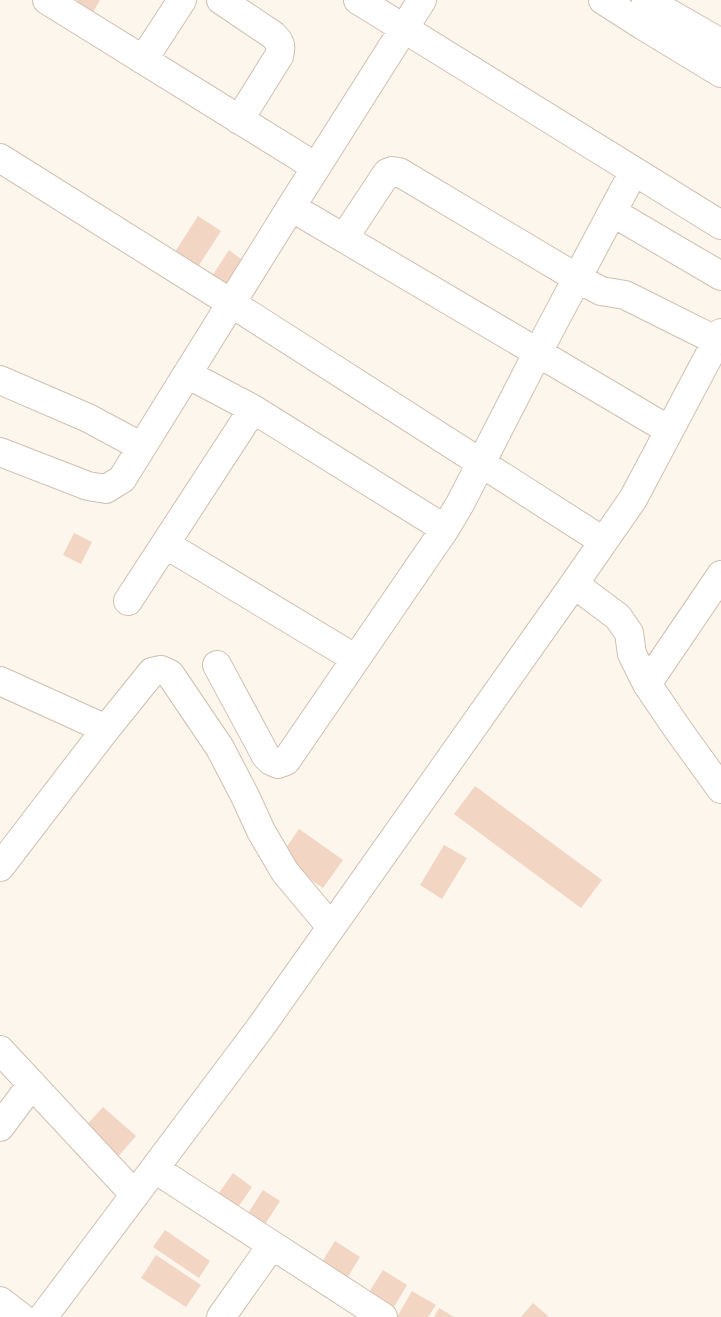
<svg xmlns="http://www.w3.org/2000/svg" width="721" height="1317" viewBox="0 0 721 1317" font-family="'Work Sans',sans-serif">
<rect width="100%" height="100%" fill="#fdf6ec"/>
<!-- building -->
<path fill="#f3d5c3" d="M78 0H100L89 19 73 10Z
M198 216 221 231 196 270 173 255Z
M229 250 245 262 227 289 210 279Z
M74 533 92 542 81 564 63 555Z
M475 786 602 880 581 908 454 814Z
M299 829 343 860 323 888 279 858Z
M444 845 467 858 442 899 420 885Z
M103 1107 136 1136 116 1159 83 1129Z
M233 1173 252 1187 234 1213 214 1200Z
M263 1190 280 1201 262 1229 245 1218Z
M165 1230 210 1261 199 1278 153 1247Z
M335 1241 360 1257 344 1283 319 1267Z
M156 1255 201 1285 186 1307 141 1278Z
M383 1270 407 1285 391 1312 366 1297Z
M412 1291 436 1305 428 1317H397Z
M533 1303 549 1317H521Z
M439 1308 454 1317H434Z"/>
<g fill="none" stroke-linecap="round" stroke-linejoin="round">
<!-- minor casing -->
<g stroke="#d1beb0" stroke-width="30">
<path id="minor" d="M47 0 316 167
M221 0 273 35C280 42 282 45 279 56L239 120
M358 0 721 225
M603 0 642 25 721 73
M646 0 721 43
M143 60 182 0
M0 158 231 303 603 541
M291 207 669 430
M612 212 721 276
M344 238 387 173 392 171 399 172 577 278 601 291 625 295 717 341
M187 374 253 409 445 529
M0 380 88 418 142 447
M0 452 88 486 106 489 122 479 291 207 422 0
M165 544 356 659
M574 584 618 617 629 633 632 654 647 684 679 731 721 789
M128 601 253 409
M217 665 266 756 271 761 278 764 286 761 445 529 461 502 538 352 634 171
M0 681 106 729 152 672 161 670 170 674 220 748 245 796 261 831 285 872 331 927
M647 684 721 575
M0 867 106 729
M0 1050 135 1195
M0 1127 32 1084
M155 1169 383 1317
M0 1301 21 1317
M43 1317 260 1028 574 584 633 499 721 333
M221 1317 272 1245"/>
</g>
<!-- minor -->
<use href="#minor" stroke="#fff" stroke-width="28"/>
</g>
</svg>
